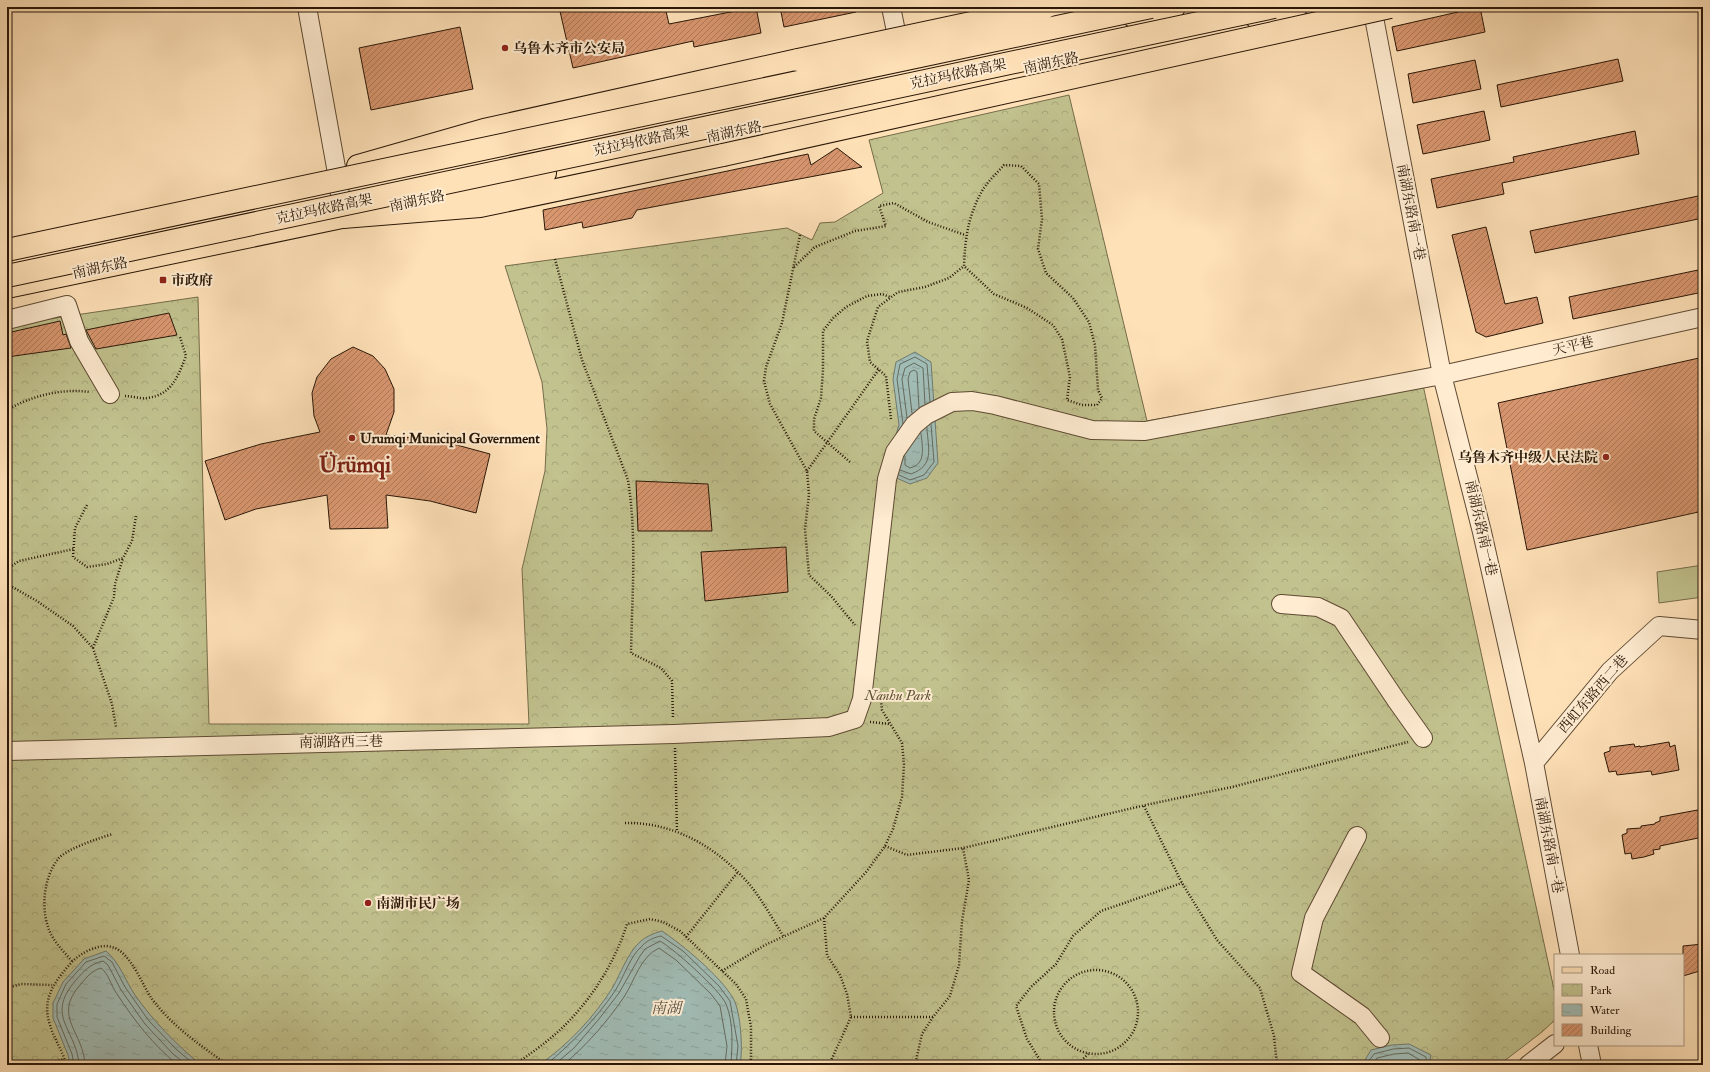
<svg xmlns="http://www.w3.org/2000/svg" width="1710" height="1072" viewBox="0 0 1710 1072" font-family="'IM FELL Double Pica','Noto Serif SC',serif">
<defs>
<pattern id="park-crowns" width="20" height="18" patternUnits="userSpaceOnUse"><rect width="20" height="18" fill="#c1c28e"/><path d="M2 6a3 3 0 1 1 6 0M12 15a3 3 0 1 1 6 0" fill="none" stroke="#a6a679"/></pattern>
<pattern id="water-ripples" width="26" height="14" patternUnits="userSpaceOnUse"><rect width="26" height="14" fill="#a1bcb5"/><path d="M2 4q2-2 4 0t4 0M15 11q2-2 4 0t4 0" fill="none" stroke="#8ba19a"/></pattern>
<pattern id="building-hatch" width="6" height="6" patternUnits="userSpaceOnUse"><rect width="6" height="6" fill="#d8966f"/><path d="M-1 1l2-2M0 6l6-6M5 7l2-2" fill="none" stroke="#af7959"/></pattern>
</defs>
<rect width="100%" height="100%" fill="#ffe1b8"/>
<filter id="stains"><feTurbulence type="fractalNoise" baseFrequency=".005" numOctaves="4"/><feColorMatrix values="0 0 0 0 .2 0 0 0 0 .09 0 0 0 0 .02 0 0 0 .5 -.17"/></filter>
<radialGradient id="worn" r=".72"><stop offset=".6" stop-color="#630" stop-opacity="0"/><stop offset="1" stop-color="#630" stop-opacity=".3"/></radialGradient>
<!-- park -->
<path fill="url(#park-crowns)" stroke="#756c4a" d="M1069 95 1147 421 1420 371 1555 994V1020L1542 1032 1499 1065H7V325L198 297 209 724H529L522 569 545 471 547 429 542 382 505 266 787 228 812 240 820 223 835 222 883 193 869 140Z"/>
<!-- pitch -->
<path fill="#c1c28e" stroke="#756c4a" d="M1703 565V597L1659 603 1657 572Z"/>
<!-- water -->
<path fill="url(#water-ripples)" stroke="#717a6f" d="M915 352 931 362 938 463 927 478 910 484 892 476 889 457 899 425 893 379 896 362Z
M662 931C685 947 719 975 733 998 741 1011 743 1051 740 1065H539C568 1045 595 1016 613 987 620 974 629 951 640 942 645 937 654 933 662 931Z
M106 951C120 963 125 980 135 995 154 1022 176 1044 201 1065H70L68 1055 53 1018V1003L63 982 84 959Z
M1409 1044 1431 1055 1429 1065H1362L1371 1050 1392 1045Z"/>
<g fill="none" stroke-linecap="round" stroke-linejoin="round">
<!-- shore -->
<path stroke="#656a5e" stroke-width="1" d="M912 413 908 379 910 372 914 370 917 372 919 408
M907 418 902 379 905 368 914 363 923 368 925 404
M903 424 897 379 900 364 915 357 927 364 930 402
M905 456V465L910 468C927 464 922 446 921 433
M900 470 911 474C935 465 928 449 927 428
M899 475 910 480 924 475 934 462 931 424
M74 1065 72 1054 57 1017V1004L66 984 86 962 104 956 112 962 125 987 149 1021 177 1050 195 1065
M79 1065C77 1029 44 1017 76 980 84 971 90 964 103 961L108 965 121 990 145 1024 173 1054 187 1065
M85 1065C84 1032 52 1017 80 985 87 977 91 971 101 968 109 974 111 986 117 994 134 1020 153 1045 178 1065
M546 1065C572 1043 596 1019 615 991 624 977 630 956 642 946 646 941 655 937 661 936L683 951 719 986 730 1001 738 1046 736 1065
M554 1065 574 1048 599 1019 619 993 640 956 645 949 660 941C674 949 720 990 726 1004 734 1023 732 1045 731 1065
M563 1065C586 1046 607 1022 624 997 635 980 640 957 659 948L676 960 711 994 720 1006 727 1046 725 1065
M1366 1065 1374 1054 1393 1049 1409 1048 1426 1057V1065
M1372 1065 1377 1058 1394 1054 1408 1053 1420 1060 1421 1065"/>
</g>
<!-- building -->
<path fill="url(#building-hatch)" stroke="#291707" d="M559 7H665L669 24 756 7 761 33 694 47 693 41 573 68Z
M780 7H855L856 12 784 27Z
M1480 7 1485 32 1397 51 1392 27Z
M460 27 473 89 371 110 359 48Z
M1618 59 1623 81 1501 107 1497 85Z
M1475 60 1481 89 1413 103 1408 74Z
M1484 111 1490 140 1423 154 1417 125Z
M1635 131 1639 154 1502 183 1504 194 1437 208 1431 179 1514 162 1513 157Z
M837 148 862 167 637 210 632 218 583 228 582 222 545 230 543 210 808 154 811 165Z
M1703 195V218L1535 253 1530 231Z
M1486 227 1505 304 1537 297 1543 323 1486 337 1476 332 1452 235Z
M1703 269V292L1573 319 1569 297Z
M169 313 177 335 96 349 86 330Z
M60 321 63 335 66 334 71 348 7 357V333Z
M353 347 373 356 385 369 394 389V412L386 435 442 441 490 454 476 513 430 501 386 495 388 528 330 529 327 495 256 509 225 520 205 461 261 444 320 432 314 416 312 393 317 377 331 359Z
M1699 358 1703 376V511L1527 550 1498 403Z
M636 481 708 484 712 531H638Z
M786 547 788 592 705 601 701 552Z
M1669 742 1670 747 1675 745 1679 770 1652 775 1651 771 1617 775 1616 771 1609 772 1604 753 1610 751V747L1634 744 1635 747 1640 746V747Z
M1703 809V837L1660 846V849L1653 850 1654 854 1644 857 1632 859 1631 853 1625 854 1622 835 1627 833V829L1641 828V826L1655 824V823L1660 821V817Z
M1703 944V970L1683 976V946Z"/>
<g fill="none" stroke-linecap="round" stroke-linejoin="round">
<!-- minor casing -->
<g stroke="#5e4a33" stroke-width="20">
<path id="minor" d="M307 7 337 173 343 217
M891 7 900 51
M1372 7 1442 375 1482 532 1534 763 1570 955
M7 320 67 305 79 341 110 394
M1281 604 1318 607 1341 618 1396 700 1423 738
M7 751 674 734 829 727 855 719 862 699 887 479 895 452 914 425 926 415 952 402 972 401 995 405 1092 430 1145 431 1442 375 1703 317
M1534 763 1610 671 1659 626 1703 630
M1357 836 1314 918 1301 973 1362 1016 1380 1038
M1588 1045 1592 1065
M1528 1065 1555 1044"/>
</g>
<!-- major casing -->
<g stroke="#291707" stroke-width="24">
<path id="major" d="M1133 16 1174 7
M1256 17 1296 7
M395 206 545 173
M7 287 361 213"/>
</g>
<!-- highway casing -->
<g stroke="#291707" stroke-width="24">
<path id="highway" d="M358 166 484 130 798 60
M343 217 480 206 723 155"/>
</g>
<!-- path -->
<path stroke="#291707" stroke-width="2.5" stroke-dasharray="1 2" stroke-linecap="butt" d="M800 235 782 323 766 367 764 381 770 404 807 471 809 494 805 529 809 575 831 596 855 625
M555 259 582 360 628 480C637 537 632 595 631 653L661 668 672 681 673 719
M794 267 815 247 855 231 886 226 879 206 894 203 928 222 965 235
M125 396C132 396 140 399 147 398 172 395 178 376 186 356L180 337
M7 410C31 396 62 388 90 392
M891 419 886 376 870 362 867 341 878 307 898 292 925 287 949 278 964 266C965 239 968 216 982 191 987 182 997 173 1004 165L1021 166 1039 184 1042 219 1038 249 1046 273 1073 298 1089 322 1095 345 1098 390 1102 398 1097 405H1082L1067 400 1070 377 1062 339 1053 325 1027 308 994 294 964 266
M850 462 814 431V419L821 398 823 370V331L833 318 846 307 867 296 882 294 890 297
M807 471 879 369
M87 505 75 528 73 557 87 567 107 564 123 558 132 541 136 516
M7 569 19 561 74 549
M7 584 37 601 73 626 93 648 112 704 116 727
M93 648 114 597 115 584 123 558
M870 722 891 724
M675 748 677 832
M1144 806 1182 883 1217 940 1260 988 1274 1036 1277 1065
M625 823C675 822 718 848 750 885 763 901 773 920 784 937
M885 846 907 855 963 848 1150 804 1232 787 1408 742
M824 918 827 955 840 975 847 994 851 1017 829 1065
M686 937 737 873
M72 961C63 951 52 940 48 927 41 906 44 877 58 859 66 849 99 838 113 834
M1054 1012a42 42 0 1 1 84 0a42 42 0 1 1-84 0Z
M722 971 765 945 824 918 867 871 885 846 893 829 902 797 904 764 902 743 882 710 880 692
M7 988 21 984 52 985
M851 1017H933
M38 1065 64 1059
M66 1065C63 1051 54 1039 50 1025 41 999 55 981 71 963 80 953 99 943 112 947 131 952 142 985 152 999 172 1026 201 1046 228 1065
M514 1065C533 1052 553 1038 569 1021 595 994 616 959 627 924L650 919 663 922 680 931 736 984 746 999 751 1027V1058L750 1065
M915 1065 922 1034 933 1017 950 996 959 965 962 921 969 880 963 848
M1043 1065 1027 1039 1016 1006 1031 987 1056 964 1073 936 1101 911 1182 883
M1077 1065 1088 1054"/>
<!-- minor -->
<use href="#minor" stroke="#ffecd1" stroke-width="18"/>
<!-- major -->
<use href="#major" stroke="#ffe1b8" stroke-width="22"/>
<!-- highway -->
<use href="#highway" stroke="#ffe1b8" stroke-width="22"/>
<!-- highway-bridge casing -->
<g stroke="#291707" stroke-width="24" stroke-linecap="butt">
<path id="highway-bridge" d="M798 60 1046 7
M723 155 1390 7
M7 250 1151 7
M7 276 1274 7"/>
</g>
<!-- highway-bridge -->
<use href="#highway-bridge" stroke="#ffe1b8" stroke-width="22"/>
</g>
<!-- markers -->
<g fill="#8f2418" stroke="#ffecd1" stroke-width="1.5">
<circle cx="505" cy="48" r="4"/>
<rect x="159" y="276" width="8" height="8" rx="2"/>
<circle cx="352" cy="438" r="4"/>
<circle cx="1606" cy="457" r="4"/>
<circle cx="368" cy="903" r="4"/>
</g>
<g text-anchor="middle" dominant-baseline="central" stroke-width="4" stroke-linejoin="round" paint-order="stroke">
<!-- poi labels -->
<g font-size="14" font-weight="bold" fill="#291707" stroke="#ffecd1" text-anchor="start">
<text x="513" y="48">乌鲁木齐市公安局</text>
<text x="171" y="280">市政府</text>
<text x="360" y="438">Urumqi Municipal Government</text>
<text x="1598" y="457" text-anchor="end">乌鲁木齐中级人民法院</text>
<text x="376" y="903">南湖市民广场</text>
</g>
<!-- street labels -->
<g font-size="14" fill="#291707" stroke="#ffecd1">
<text transform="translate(1051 63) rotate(-12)">南湖东路</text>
<text transform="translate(958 74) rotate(-12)">克拉玛依路高架</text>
<text transform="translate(734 132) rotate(-12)">南湖东路</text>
<text transform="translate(641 141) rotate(-12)">克拉玛依路高架</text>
<text transform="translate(417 201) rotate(-12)">南湖东路</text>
<text transform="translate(324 209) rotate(-12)">克拉玛依路高架</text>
<text transform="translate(1411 212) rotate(79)">南湖东路南一巷</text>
<text transform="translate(100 268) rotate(-12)">南湖东路</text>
<text transform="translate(1573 346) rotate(-13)">天平巷</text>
<text transform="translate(1481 528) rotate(77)">南湖东路南一巷</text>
<text transform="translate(1593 694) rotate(-49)">西虹东路西二巷</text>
<text transform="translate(341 742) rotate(-1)">南湖路西三巷</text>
<text transform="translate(1549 845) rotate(79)">南湖东路南一巷</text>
</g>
<!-- park labels -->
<g font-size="14" font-style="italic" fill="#5e5336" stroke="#ffecd1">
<text x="898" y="695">Nanhu Park</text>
</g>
<!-- water labels -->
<g font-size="15" font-style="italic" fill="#535144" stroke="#ffecd1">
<text x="666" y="1008">南湖</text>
</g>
<!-- town labels -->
<g font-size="22" font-weight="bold" fill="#7a1f14" stroke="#ffecd1">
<text x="355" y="465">Ürümqi</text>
</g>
</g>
<!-- margin -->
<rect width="1710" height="1072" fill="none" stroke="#ffe1b8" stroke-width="24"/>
<rect x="8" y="8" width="1694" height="1056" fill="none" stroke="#291707" stroke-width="2"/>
<rect x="12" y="12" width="1686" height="1048" fill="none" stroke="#291707"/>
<!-- legend -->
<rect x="1554" y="954" width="130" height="92" fill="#ffecd1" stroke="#a99780"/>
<rect x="1562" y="967" width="20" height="6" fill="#ffe1b8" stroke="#a99780"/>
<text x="1590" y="974" font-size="12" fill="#291707">Road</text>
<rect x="1562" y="984" width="20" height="12" fill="url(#park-crowns)" stroke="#a99780"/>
<text x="1590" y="994" font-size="12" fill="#291707">Park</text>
<rect x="1562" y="1004" width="20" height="12" fill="url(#water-ripples)" stroke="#a99780"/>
<text x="1590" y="1014" font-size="12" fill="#291707">Water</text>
<rect x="1562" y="1024" width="20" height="12" fill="url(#building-hatch)" stroke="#a99780"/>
<text x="1590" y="1034" font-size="12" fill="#291707">Building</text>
<rect width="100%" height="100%" filter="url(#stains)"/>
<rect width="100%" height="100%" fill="url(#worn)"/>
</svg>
